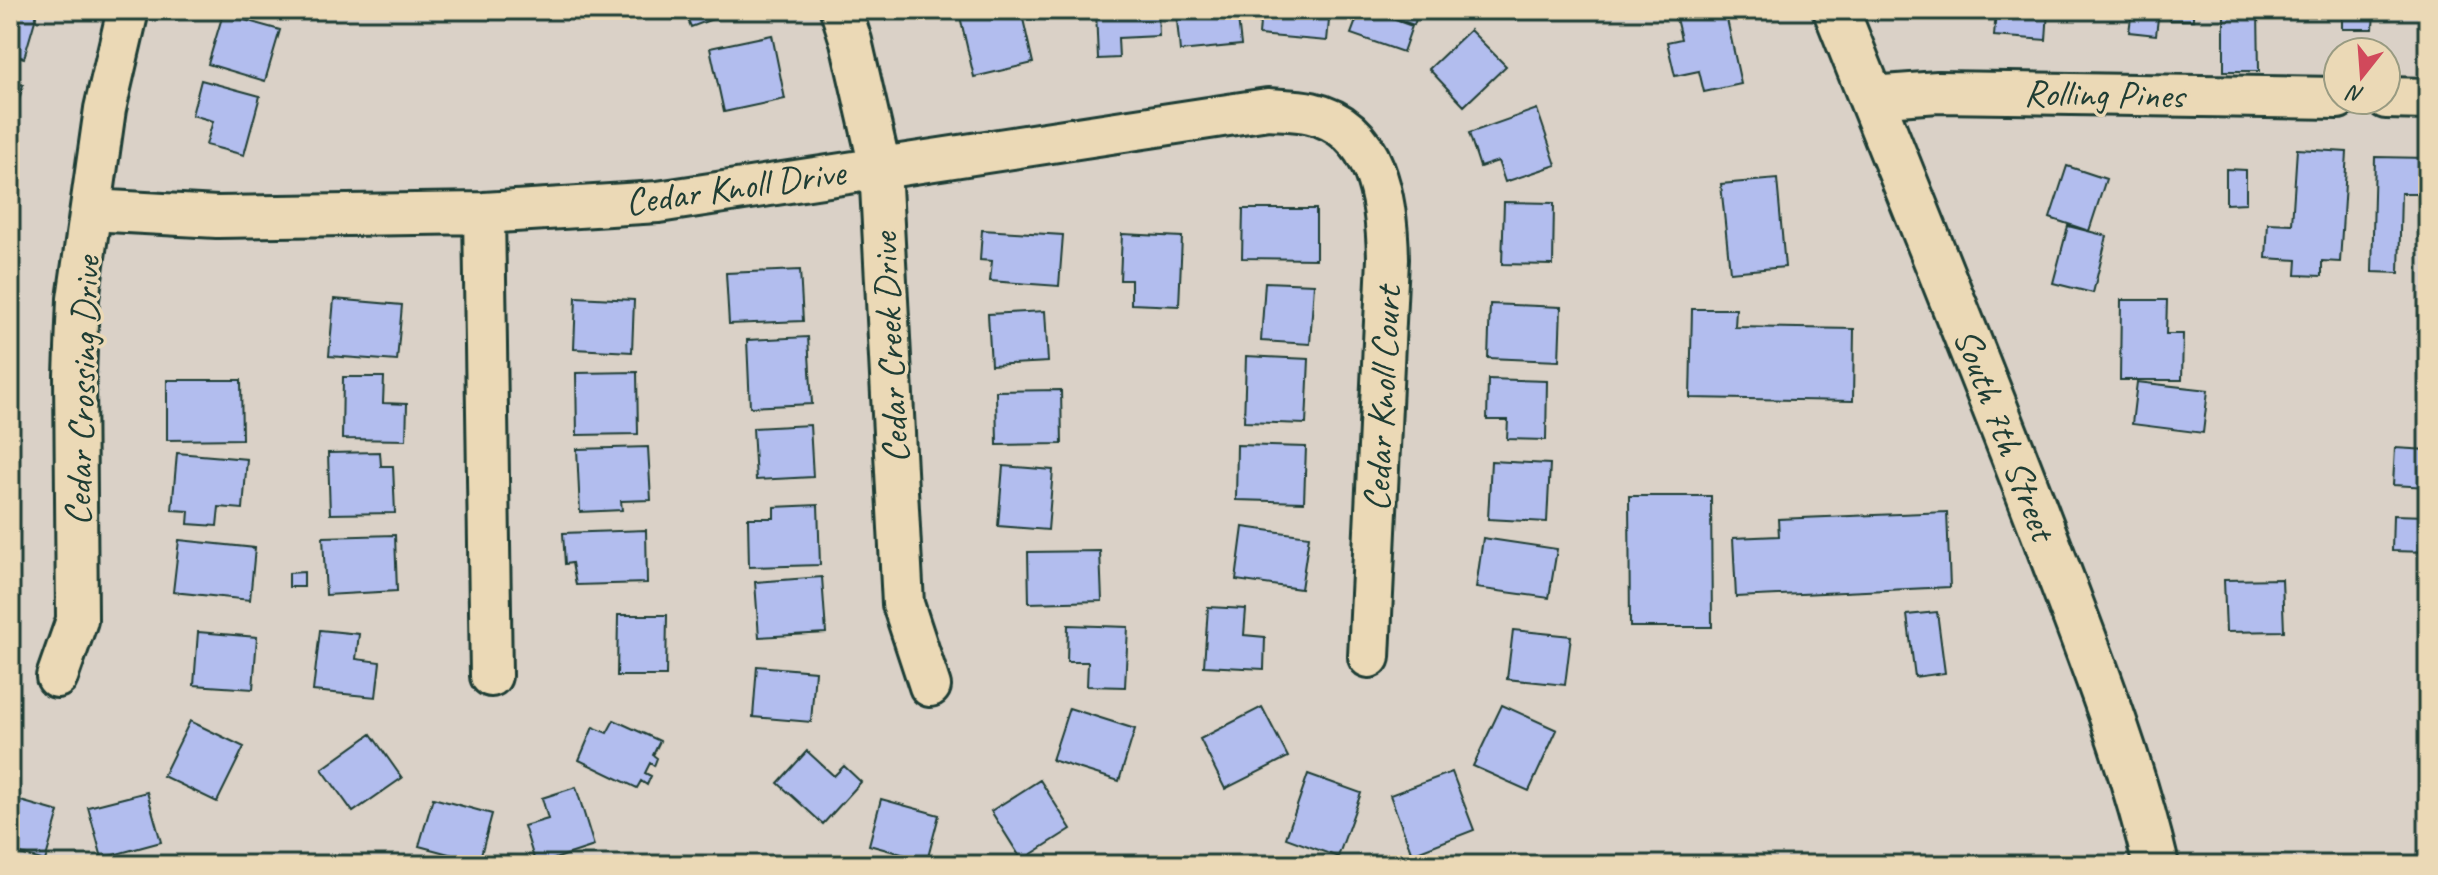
<svg xmlns="http://www.w3.org/2000/svg" width="2438" height="875" viewBox="0 0 2438 875" font-family="Caveat,sans-serif">
<rect width="100%" height="100%" fill="#dad1c7"/>
<filter id="ink" filterUnits="userSpaceOnUse"><feTurbulence type="fractalNoise" baseFrequency=".0125" numOctaves="2"/><feDisplacementMap in="SourceGraphic" scale="16" xChannelSelector="R" yChannelSelector="G"/><feConvolveMatrix kernelMatrix="1 2 1 2 8 2 1 2 1" color-interpolation-filters="sRGB"/></filter>
<g filter="url(#ink)">
<!-- building -->
<path fill="#b2bdee" stroke="#1f3d34" stroke-width="2" d="M10 10H38L24 58 10 54Z
M684 10H737L691 27Z
M966 10H1021L1033 63 974 77 959 12Z
M1096 10H1158L1159 36 1118 38 1119 58 1098 59Z
M1176 10H1237L1241 45 1180 51Z
M1261 10H1330L1327 41 1259 35Z
M1360 10H1367L1412 26 1403 52 1351 34Z
M1370 10H1419L1414 25Z
M1674 10H1725L1741 84 1704 92 1699 71 1675 76 1667 42 1681 39Z
M1996 10H2048L2046 40 1994 36Z
M2132 10H2159L2156 35 2129 32Z
M2169 10H2193V20H2169Z
M2224 10H2258L2259 71H2224Z
M2342 10H2374L2373 29H2342Z
M223 14 280 30 265 81 208 64Z
M1470 30 1506 66 1464 106 1429 69Z
M772 35 785 99 724 112 710 48Z
M201 80 260 96 244 155 206 145 213 121 192 115Z
M10 81 23 85 10 133Z
M1537 109 1556 165 1505 182 1498 161 1480 167 1469 133Z
M2297 149 2347 152 2340 262 2322 261V276L2296 275 2297 260 2266 258 2268 223 2292 224Z
M2375 157 2428 158V193H2401L2399 273 2372 272Z
M2067 166 2106 179 2089 231 2050 218Z
M2226 169 2246 170V203L2226 204Z
M1777 179 1785 267 1730 272 1721 184Z
M1504 202 1554 203 1553 265 1502 264Z
M1243 209H1316V259L1242 258Z
M2068 226 2107 236 2093 293 2053 283Z
M982 230 1063 235 1059 286 990 281 992 261 980 260Z
M1122 234 1182 237 1179 306 1131 304V280H1120Z
M800 270 803 321 729 324 726 273Z
M1265 282 1314 284 1310 344 1261 341Z
M576 297 634 300 632 352 574 349Z
M334 299 402 305 397 361 329 356Z
M2121 300H2167L2166 334H2183L2182 380H2120Z
M1490 304 1561 307 1559 361 1488 358Z
M1692 309H1736L1735 327 1854 329 1853 401 1690 398Z
M1045 311 1048 362 991 365 988 314Z
M808 337 812 404 750 407 747 340Z
M1246 356 1309 359 1306 424 1244 422Z
M637 372 638 434 577 435 576 373Z
M343 377H384L383 403 407 404 406 440 342 439Z
M1488 379 1547 381 1546 440 1507 439 1508 420H1487Z
M167 380H241L242 439 167 440Z
M2137 382 2208 390 2203 433 2132 424Z
M1061 390 1062 444 997 445 996 391Z
M810 425 813 477 756 480 753 428Z
M1237 445 1306 447 1304 502 1236 500Z
M648 447 651 500 621 501 622 510 580 512 577 449Z
M2395 448 2428 450V487L2393 485Z
M380 452 381 466H393L395 513 330 514 328 453Z
M177 453 247 459 243 509 219 507 217 526 188 524 189 511 172 510Z
M1491 461 1550 464 1547 522 1488 519Z
M1003 466 1053 470 1048 530 998 526Z
M1629 496H1711L1712 627H1630Z
M818 505 820 565 749 567 748 518H774V507Z
M1947 512 1950 587 1736 597 1733 538 1779 536 1778 519Z
M2393 515 2428 516V552L2392 551Z
M1243 527 1309 536 1301 589 1236 580Z
M646 530 647 583 576 585 572 563 565 564 563 533Z
M395 535 397 591 326 595 323 537Z
M1483 538 1557 549 1549 598 1476 588Z
M179 540 255 548 250 600 173 592Z
M1100 551 1102 601 1029 603 1028 552Z
M304 572V587H289V573Z
M822 577 826 633 759 637 755 582Z
M2282 579 2284 631 2226 632 2224 580Z
M1208 607 1246 609 1244 635 1265 637 1264 669 1204 666Z
M1937 612 1945 673 1915 677 1907 615Z
M618 615H667L666 676H617Z
M1068 625 1128 627 1125 687 1087 686 1088 662H1067Z
M320 630 359 634 356 659 380 662 376 697 313 691Z
M1513 630 1571 636 1565 685 1507 679Z
M198 632 257 637 253 689 194 685Z
M757 666 815 671 811 722 753 717Z
M1502 705 1557 730 1529 791 1473 766Z
M1262 707 1288 757 1225 789 1200 739Z
M1069 708 1135 729 1119 781 1052 760Z
M614 720 660 741 653 755 657 758 654 766 650 763 645 773 651 776 647 785 641 781 637 788 579 760 593 727 607 733Z
M190 721 244 747 217 802 163 776Z
M371 734 402 778 353 812 322 769Z
M807 751 834 776 844 766 861 782 823 824 778 783Z
M1452 772 1474 830 1412 854 1390 795Z
M1308 774 1361 793 1338 857 1286 838Z
M1040 780 1071 829 1022 860 991 811Z
M576 787 594 846 536 865 524 826 548 819 542 798Z
M147 792 161 842 102 858 88 807Z
M10 798 59 812 45 861 10 851Z
M433 798 492 814 479 862 419 846Z
M881 799 939 815 927 861 869 845Z"/>
<g fill="none" stroke-linecap="round" stroke-linejoin="round">
<!-- street casing -->
<g stroke="#1f3d34" stroke-width="46">
<path id="street" d="M841 10 851 41 880 167 903 604 930 686
M1871 97 1938 92 2338 98
M2386 98 2428 99
M91 210 217 217 484 213 658 202 1268 109C1282 110 1298 110 1311 113 1378 128 1387 202 1388 259L1369 657
M484 213 491 676
M57 677 77 620 75 375 78 299 105 109 128 10"/>
</g>
<!-- secondary casing -->
<g stroke="#1f3d34" stroke-width="50">
<path id="secondary" d="M1836 10C1906 186 1978 361 2046 539 2086 645 2130 754 2156 865"/>
</g>
<!-- street -->
<use href="#street" stroke="#ebd9b6" stroke-width="40"/>
<!-- secondary -->
<use href="#secondary" stroke="#ebd9b6" stroke-width="44"/>
</g>
</g>
<g text-anchor="middle" dominant-baseline="central" stroke-width="7" stroke-linejoin="round" paint-order="stroke">
<!-- street labels -->
<g font-size="38" fill="#1f3d34" stroke="#ebd9b6">
<text transform="translate(2104 94) rotate(1)">Rolling Pines</text>
<text transform="translate(735 187) rotate(-8)">Cedar Knoll Drive</text>
<text transform="translate(890 348) rotate(-93)">Cedar Creek Drive</text>
<text transform="translate(82 391) rotate(-88)">Cedar Crossing Drive</text>
<text transform="translate(1382 399) rotate(-87)">Cedar Knoll Court</text>
<text transform="translate(2005 434) rotate(69)">South 7th Street</text>
</g>
</g>
<!-- margin -->
<rect width="2438" height="875" fill="none" stroke="#ebd9b6" stroke-width="40"/>
<rect x="20" y="20" width="2398" height="835" fill="none" stroke="#1f3d34" stroke-width="3" filter="url(#ink)"/>
<!-- north arrow -->
<g transform="translate(2362 76) rotate(197)"><circle r="38" fill="#ebd9b6" stroke="#999b82" stroke-width="2"/>
<path d="M0-6L14 30L0 20L-14 30Z" fill="#d1495b"/>
<text y="-12" font-size="22" font-weight="bold" text-anchor="middle" fill="#1f3d34">N</text>
</g>
</svg>
